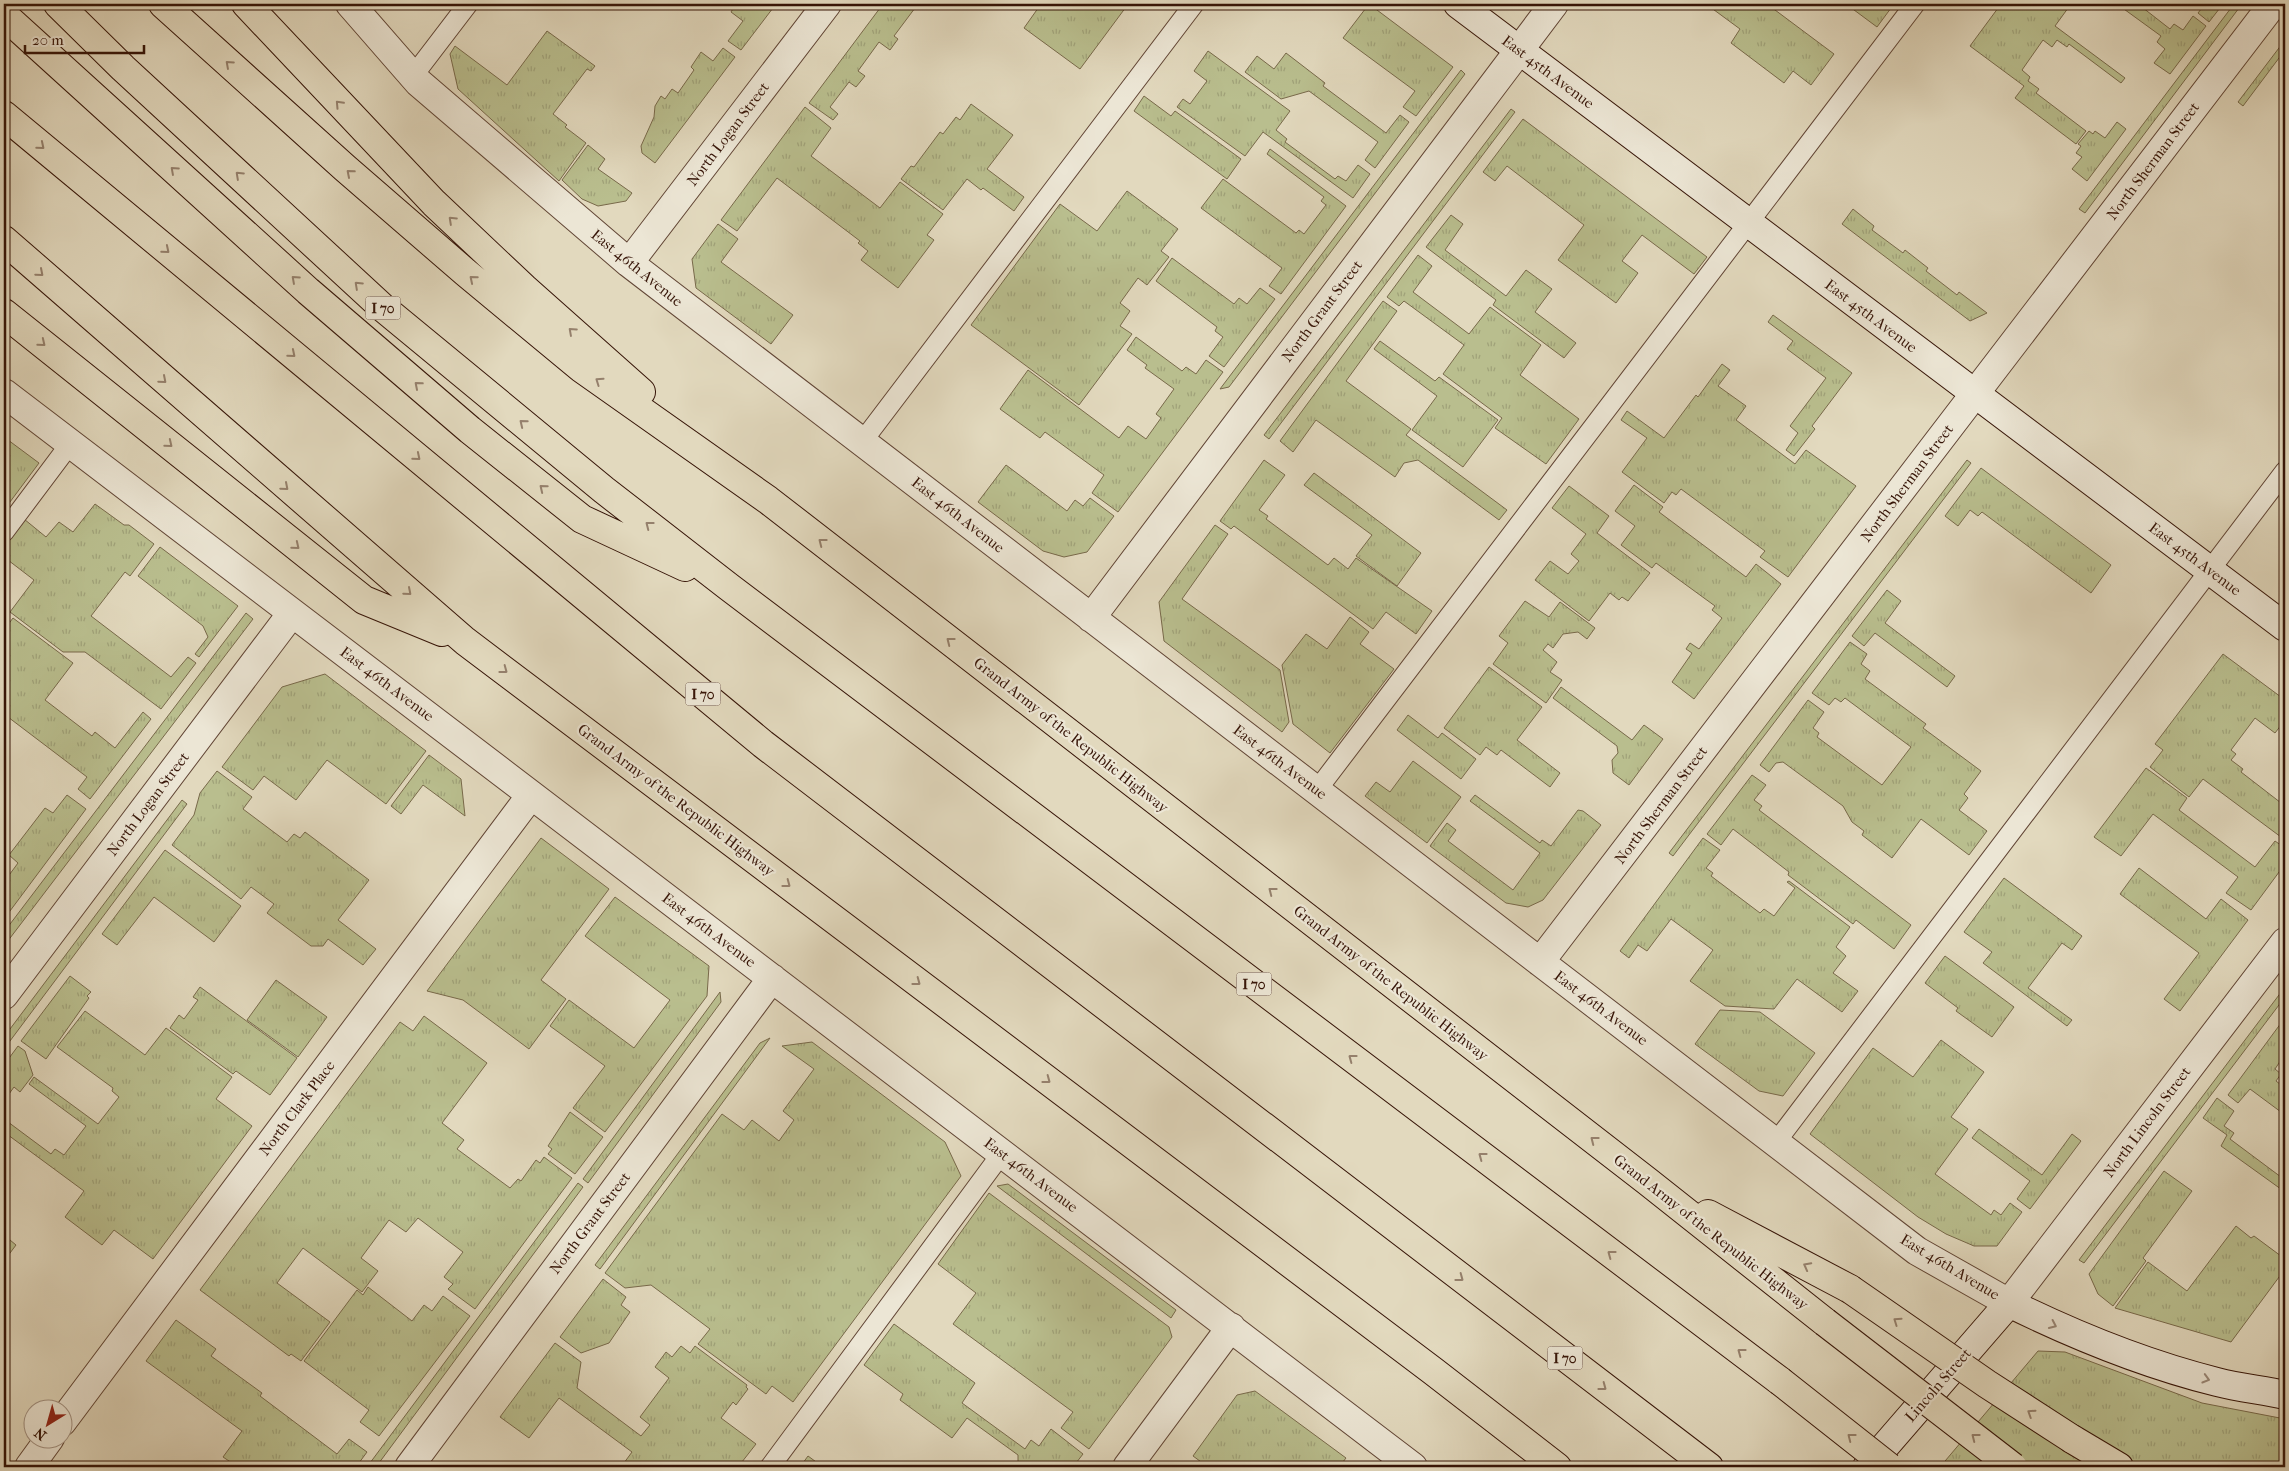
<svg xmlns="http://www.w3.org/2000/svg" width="2289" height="1471" viewBox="0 0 2289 1471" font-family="'IM FELL French Canon',serif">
<defs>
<pattern id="grass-tufts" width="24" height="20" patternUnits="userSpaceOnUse" patternTransform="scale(1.25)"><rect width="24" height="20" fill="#b9be8e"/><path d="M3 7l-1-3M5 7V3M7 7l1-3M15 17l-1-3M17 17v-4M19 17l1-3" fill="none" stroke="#a0a279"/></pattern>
</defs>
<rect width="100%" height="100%" fill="#e2d9be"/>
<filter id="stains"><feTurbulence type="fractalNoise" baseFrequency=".004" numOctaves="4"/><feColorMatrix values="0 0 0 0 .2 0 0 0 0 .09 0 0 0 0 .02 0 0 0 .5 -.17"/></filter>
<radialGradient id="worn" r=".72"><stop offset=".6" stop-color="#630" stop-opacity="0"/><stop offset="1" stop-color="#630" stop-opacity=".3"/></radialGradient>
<!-- grass -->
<path fill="url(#grass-tufts)" stroke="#78694a" d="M730 4H776L741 50 728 41 743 21 731 12 734 7Z
M883 4H918L894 36 898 39 890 50 879 42 858 71 865 76 856 87 849 82 830 107 838 114 833 120 809 103Z
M1041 4H1121L1126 7 1080 69 1024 28Z
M1369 4 1453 67 1416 116 1403 107 1415 91 1343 38Z
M1706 4H1767L1834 54 1811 85 1793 71 1784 83 1731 43 1740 29Z
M1846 4H1894L1877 27Z
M2001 4H2071L2055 26 2125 78 2121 83 2069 44 2067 47 2057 40 2052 47 2043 40 2022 70 2030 77 2028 81 2039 89 2036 93 2086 131 2076 144 2015 98 2024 86 1970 46Z
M2117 4H2138L2170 29 2174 24 2183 30 2193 16 2206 26 2170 74 2154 63 2165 49 2157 42 2161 36Z
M2205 4H2223L2209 22 2198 13Z
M2234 4H2242L2085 213 2079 209Z
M547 31 595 66 591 71 587 69 553 114 567 125 565 127 586 143 559 181 458 89 450 54 455 46 507 85Z
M2285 40V50L2243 106 2238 102Z
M723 48 735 57 655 163 642 153 641 146 654 117 655 106 661 96 665 99 672 89 678 93 694 70 691 67 701 52 713 61Z
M1208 51 1290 111 1276 130 1287 139 1285 142 1335 179 1338 176 1346 181 1358 165 1370 174 1353 198 1263 132 1245 156 1177 107 1183 99 1190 104 1207 81 1194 71Z
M1286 53 1325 83 1323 86 1386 133 1400 115 1409 122 1375 168 1365 160 1378 142 1309 91 1281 99 1245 72 1257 56 1274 69Z
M1461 70 1465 74 1229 387 1220 389Z
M1144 96 1171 116 1175 111 1241 159 1227 179 1134 111Z
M971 104 1013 135 987 169 1024 197 1014 211 983 188 981 190 967 179 943 210 901 179 911 166 914 167 940 132 943 134 956 117 960 120Z
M805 107 831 128 811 156 880 208 900 182 943 214 927 235 934 240 898 288 861 260 868 251 858 243 860 241 777 178 737 231 721 220Z
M1511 109 1515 112 1269 439 1264 435Z
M1523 119 1707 257 1694 274 1642 235 1622 261 1638 273 1616 303 1558 260 1584 225 1507 166 1495 181 1483 172Z
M2117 122 2126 129 2087 181 2072 169 2082 157 2076 153 2081 146 2078 144 2089 131 2093 134 2095 131 2105 138Z
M588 145 605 159 598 169 632 193 626 201 598 206 582 199 562 180Z
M1270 149 1346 206 1281 294 1269 286 1282 268 1201 208 1223 179 1296 233 1299 230 1304 234 1326 205 1321 201 1324 197 1267 154Z
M1127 191 1178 229 1161 251 1169 257 1147 285 1138 278 1120 303 1130 311 1120 326 1132 334 1079 405 971 325 1060 204 1097 231Z
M1853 209 1874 226 1872 230 1903 253 1905 250 1928 268 1926 271 1957 295 1959 292 1987 313 1970 321 1842 224Z
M1451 215 1463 224 1445 250 1506 296 1526 270 1552 289 1535 312 1576 343 1564 358 1493 305 1496 300 1426 247Z
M718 224 738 239 721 262 793 315 771 344 696 288 692 259Z
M1418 255 1432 266 1413 292 1469 334 1490 307 1541 345 1520 375 1579 419 1546 464 1495 428 1502 418 1443 374 1464 345 1404 301 1399 306 1387 297Z
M1172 258 1234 304 1239 298 1247 304 1260 288 1275 299 1224 367 1209 356 1223 337 1215 331 1217 327 1156 281Z
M1383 301 1397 311 1346 381 1411 429 1406 435 1507 510 1499 520 1418 460 1404 463 1395 477 1316 420 1293 452 1280 441Z
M1773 315 1852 373 1812 426 1815 429 1794 456 1786 450 1798 433 1790 426 1826 378 1787 349 1793 341 1768 322Z
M1136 337 1182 371 1186 367 1196 374 1206 360 1223 372 1118 512 1092 493 1104 475 1045 432 1040 438 1000 409 1028 370 1119 438 1128 426 1146 439 1161 418 1156 414 1174 389 1145 368 1147 365 1127 350Z
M1380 341 1435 381 1439 377 1498 420 1463 467 1412 430 1437 396 1374 349Z
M1722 364 1730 370 1718 386 1746 406 1736 420 1795 464 1806 450 1856 486 1788 577 1760 557 1765 551 1681 489 1676 495 1672 492 1664 503 1622 472 1647 438 1621 420 1627 411 1664 438 1696 395 1698 397Z
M4 437 39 463 4 510Z
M1264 460 1285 475 1259 510 1268 516 1266 519 1328 565 1334 558 1348 569 1356 558 1432 611 1416 634 1386 612 1373 629 1234 526 1231 529 1220 521Z
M1967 460 1971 463 1673 856 1669 853Z
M1006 465 1067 511 1075 500 1083 506 1090 498 1114 516 1087 552 1064 557 1043 551 978 502Z
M1981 468 2111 565 2091 593 1982 512 1978 516 1970 510 1958 526 1945 516Z
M1314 473 1421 553 1397 586 1356 556 1372 535 1304 485Z
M1634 485 1663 507 1659 512 1746 577 1756 564 1781 584 1694 699 1672 682 1692 653 1686 649 1690 643 1699 649 1722 618 1712 610 1715 606 1656 563 1652 568 1621 545 1635 526 1615 511Z
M1569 486 1609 516 1597 533 1650 573 1628 601 1622 597 1619 600 1610 593 1589 621 1535 580 1550 561 1568 574 1579 561 1571 554 1586 534 1552 508Z
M95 504 124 525H129L154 544 130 576 125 572 91 616 171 677 188 657 196 663 161 709 85 652H63L10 612 34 580 4 557V546L24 519 46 537 59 522 73 532Z
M1215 525 1228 534 1182 599 1280 670 1289 722 1282 732 1164 641 1159 602Z
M160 547 238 606 199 657 195 654 208 637 203 626 138 576Z
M1887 590 1901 601 1885 623 1955 676 1947 687 1875 633 1864 646 1852 636Z
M1525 601 1549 617 1560 602 1595 628 1587 639 1578 632 1563 634 1553 648 1548 644 1543 650 1557 662 1550 672 1562 680 1546 703 1493 664 1508 643 1499 636Z
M246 613 253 619 4 946V932Z
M1350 617 1369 632 1360 644 1394 669 1330 753 1293 724 1282 665 1306 634 1327 649Z
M13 618 73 663 45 700 92 736 95 732 115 748 143 712 151 719 90 799 78 789 87 777 4 714V630Z
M1850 642 1867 654 1861 664 1870 671 1865 679 1926 724 1923 728 1981 771 1964 794 1968 798 1959 810 1987 831 1969 855 1921 819 1892 858 1862 835 1864 831 1852 822 1843 806 1783 762 1776 763 1769 772 1760 765 1808 700 1824 712 1813 728 1819 733 1817 737 1882 785 1911 747 1845 698 1841 702 1835 698 1829 705 1812 693Z
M2223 654 2285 700V720L2275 733 2255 718 2231 750 2236 754 2231 760 2243 769 2241 772 2285 806V840L2203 779 2189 797 2150 767 2163 750 2155 744Z
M1489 667 1542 707 1517 740 1560 773 1550 787 1501 750 1497 755 1486 747 1480 755 1444 728Z
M325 674 426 751 386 804 327 760 296 800 264 776 253 790 222 767 282 687Z
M1561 687 1632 740 1644 725 1663 739 1629 785 1613 773 1612 760 1618 753 1617 746 1553 698Z
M1408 715 1438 738 1442 733 1476 759 1461 779 1397 730Z
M429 755 461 779 465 816 423 785 401 814 391 806Z
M1413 761 1461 797 1427 843 1365 796 1376 782 1390 792Z
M2146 768 2187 798 2179 810 2255 867 2275 841 2285 848V864L2251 910 2226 893 2238 877 2153 814 2121 856 2094 837Z
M217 771 252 797 243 809 287 842 294 834 300 838 305 832 369 880 338 920 376 949 363 965 328 939 323 946H311L267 913 274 904 251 887 241 899 172 845 194 815 200 793Z
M1752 775 1766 785 1754 800 1762 806 1759 810 1911 925 1894 949 1856 920 1853 924 1788 875 1789 872 1733 829 1721 845 1707 834Z
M67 795 86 809 4 919V882L18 863 9 855 45 808 53 813Z
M1475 795 1540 843 1542 840 1551 846 1578 810 1583 811 1601 825 1543 900 1528 907 1506 903 1430 846 1447 823 1456 830 1448 841 1513 890 1540 853 1470 801Z
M182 800 187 804 4 1049V1037Z
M541 838 609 889 541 980 566 999 529 1049 463 1000 427 991Z
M1703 838 1720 850 1706 868 1713 873 1711 876 1760 913 1764 909 1774 916 1795 888 1787 882 1789 881 1850 927 1836 947 1846 956 1833 973 1858 991 1842 1012 1797 979 1774 1009 1725 1006 1690 981 1713 950 1671 919 1647 951 1638 945 1629 958 1620 951Z
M165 850 241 906 214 942 154 897 117 945 102 934Z
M2139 868 2206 919 2221 899 2248 920 2180 1011 2164 999 2199 953 2120 894Z
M2004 878 2082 936 2072 950 2062 943 2028 988 2072 1020 2067 1026 1983 963 1992 952 1964 932Z
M615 897 709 966 707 996 605 1132 573 1108 605 1066 550 1026 569 1000 634 1048 670 1000 585 936Z
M1945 956 2014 1007 1992 1037 1956 1011 1958 1008 1925 983Z
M70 976 91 992 87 996 89 998 46 1059 21 1041Z
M276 980 327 1017 298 1057 247 1020Z
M200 987 297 1058 270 1095 236 1071 233 1074 170 1028 179 1015 184 1019 198 1000 193 997Z
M2285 987V997L2084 1263 2079 1260Z
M720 992 721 1002 588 1183 583 1179Z
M1720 1010 1760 1012 1815 1053 1783 1096 1759 1091 1695 1044Z
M85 1011 145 1055 166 1028 232 1077 216 1099 252 1126 153 1259 114 1230 102 1245 65 1217 84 1191 4 1132V1119L51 1154 55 1149 64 1155 86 1126 29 1084 34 1077 98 1124 119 1097 112 1091 113 1088 57 1047Z
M424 1016 487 1063 442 1123 464 1140 457 1149 510 1188 518 1179 521 1181 536 1160 540 1163 544 1157 572 1178 475 1309 448 1289 453 1284 444 1277 463 1252 418 1218 406 1232 389 1220 361 1258 378 1271 362 1292 303 1248 277 1283 330 1322 301 1361 291 1354 289 1356 200 1290 400 1022 413 1031Z
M2284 1019 2285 1054 2275 1069 2281 1074 2276 1081 2285 1088V1115L2250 1089 2238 1103 2228 1095Z
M770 1038 600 1269 595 1265 760 1043Z
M1941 1040 1984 1072 1951 1117 1968 1129 1935 1174 1991 1215 1994 1210 2001 1215 2010 1203 2022 1212 1997 1246H1974L1946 1234 1918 1217 1810 1134 1873 1048 1913 1077Z
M812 1042 945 1142 961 1176 793 1402 772 1386 766 1394 698 1344 710 1329 651 1285 625 1288 605 1273 722 1114 744 1130 752 1120 779 1141 794 1120 783 1111 814 1069 782 1046Z
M18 1046 25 1051 33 1075 20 1092 14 1087 4 1101V1065Z
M2217 1098 2234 1111 2224 1126 2234 1133 2230 1139 2285 1180V1192L2221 1146 2227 1135 2203 1118Z
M570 1112 603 1137 575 1174 548 1154 552 1149 548 1146Z
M1979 1129 2042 1175 2072 1134 2081 1141 2030 1209 2017 1199 2030 1181 1972 1138Z
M2164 1171 2192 1191 2143 1258 2146 1261 2113 1306 2098 1294 2089 1274Z
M578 1183 583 1187 376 1467H367Z
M1008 1184 1176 1310 1171 1318 997 1186Z
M989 1193 1169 1327 1172 1337 1089 1449 1061 1428 1073 1412 953 1324 976 1293 938 1264Z
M2236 1226 2251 1238 2254 1236 2285 1259V1269L2231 1342 2115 1308 2148 1262 2187 1291Z
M4 1235 16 1245 4 1261Z
M603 1279 626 1297 621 1305 630 1312 609 1343 581 1353 560 1337Z
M368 1287 412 1321 424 1305 432 1311 443 1296 470 1316 379 1436 360 1422 369 1410 304 1361 357 1290 363 1295Z
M176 1320 216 1349 211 1356 262 1393 260 1396 337 1454 349 1439 367 1452 356 1467H238L223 1457 242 1431 146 1361Z
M894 1324 975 1383 962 1403 1025 1449 1031 1440 1039 1446 1051 1429 1083 1454 1073 1467H1018V1455L967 1418 952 1438 900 1400 903 1394 864 1365Z
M555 1343 581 1362 577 1388 641 1436 650 1425 640 1417 669 1378 655 1367 666 1352 672 1357 681 1346 690 1353 695 1346 747 1385 746 1387 748 1389 736 1405 733 1402 721 1418 756 1444 738 1467H645L641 1464 638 1467H621L632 1452 559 1398 529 1438 500 1417Z
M2038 1351 2065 1352 2202 1403 2285 1419V1467H1940Z
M1255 1391 1346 1458 1339 1467H1208L1193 1456 1237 1395Z
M808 1456 823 1467H800Z"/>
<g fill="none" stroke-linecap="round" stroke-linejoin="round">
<!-- lane casing -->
<g stroke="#614535" stroke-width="21">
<path id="lane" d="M413 76 468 4
M862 442 1194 4
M4 532 70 444
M1317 790 1915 4
M1776 1142 2285 471
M770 1467 1002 1153"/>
</g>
<!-- street casing -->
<g stroke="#614535" stroke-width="30">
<path id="street" d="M350 4 418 82 629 263 1917 1251 2009 1303 2285 942
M629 263 827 4
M4 393 1413 1467
M1091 618 1554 4
M1540 962 2273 4
M4 995 292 613
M62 1422 531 795
M29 1467 50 1438
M409 1467 772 978
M1127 1467 1231 1327"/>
</g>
<!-- secondary casing -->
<g stroke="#361407" stroke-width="30">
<path id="secondary" d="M1458 4 2285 627
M1867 1467 2009 1303C2076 1336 2145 1364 2217 1382 2240 1388 2263 1390 2285 1395"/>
</g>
<!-- highway casing -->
<g stroke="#361407" stroke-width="30">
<path id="highway" d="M58 4 123 68 382 307 604 490 729 587 1780 1381
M163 4 345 168 465 272 581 368 768 500 1647 1181 1825 1322
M246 4 434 203 524 288 641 392
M4 15 308 291 470 430 582 519 685 567
M4 115 763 744 1709 1467
M4 240 465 641 1433 1371 1557 1467
M4 313 364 600 442 632
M1708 1214 1850 1289
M2072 1439 2119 1467"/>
</g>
<!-- lane -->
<use href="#lane" stroke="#ece6d5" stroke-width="19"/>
<!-- street -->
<use href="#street" stroke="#ece6d5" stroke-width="28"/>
<!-- secondary -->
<use href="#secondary" stroke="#ece6d5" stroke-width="28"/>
<!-- highway -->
<use href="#highway" stroke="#e2d9be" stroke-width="28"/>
<!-- highway-bridge casing -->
<g stroke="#361407" stroke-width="30" stroke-linecap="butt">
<path id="highway-bridge" d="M1850 1289 1987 1384 2072 1439
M1825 1322 2013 1467
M1780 1381 1889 1467"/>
</g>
<!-- highway-bridge -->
<use href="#highway-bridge" stroke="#e2d9be" stroke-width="28"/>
</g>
<!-- one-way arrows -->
<defs><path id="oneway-chevron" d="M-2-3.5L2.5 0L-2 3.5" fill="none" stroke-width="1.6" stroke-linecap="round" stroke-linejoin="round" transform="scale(1.25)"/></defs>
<g stroke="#95806c">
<use href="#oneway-chevron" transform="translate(229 64) rotate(-138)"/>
<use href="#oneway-chevron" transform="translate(339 104) rotate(-133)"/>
<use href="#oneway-chevron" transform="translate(41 146) rotate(40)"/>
<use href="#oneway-chevron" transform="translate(174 170) rotate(-138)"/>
<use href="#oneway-chevron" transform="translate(350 173) rotate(-139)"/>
<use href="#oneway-chevron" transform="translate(239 175) rotate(-137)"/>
<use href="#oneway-chevron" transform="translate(452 220) rotate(-137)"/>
<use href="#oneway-chevron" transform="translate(166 250) rotate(40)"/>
<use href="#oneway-chevron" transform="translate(40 273) rotate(41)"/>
<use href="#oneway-chevron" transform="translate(295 279) rotate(-138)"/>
<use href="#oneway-chevron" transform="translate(473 279) rotate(-140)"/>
<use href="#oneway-chevron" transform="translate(358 285) rotate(-137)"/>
<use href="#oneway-chevron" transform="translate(572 331) rotate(-138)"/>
<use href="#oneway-chevron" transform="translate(42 343) rotate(39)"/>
<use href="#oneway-chevron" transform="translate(292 354) rotate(40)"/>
<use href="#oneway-chevron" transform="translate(163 380) rotate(41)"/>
<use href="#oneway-chevron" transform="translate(599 381) rotate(-145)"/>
<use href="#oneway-chevron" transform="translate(418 385) rotate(-139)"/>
<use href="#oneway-chevron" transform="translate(523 423) rotate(-141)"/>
<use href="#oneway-chevron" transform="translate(169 444) rotate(39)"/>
<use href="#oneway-chevron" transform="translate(417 457) rotate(40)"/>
<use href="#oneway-chevron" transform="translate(285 487) rotate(41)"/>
<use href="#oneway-chevron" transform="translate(543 488) rotate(-141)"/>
<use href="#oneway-chevron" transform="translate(649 525) rotate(-142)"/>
<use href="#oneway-chevron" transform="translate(822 542) rotate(-142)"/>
<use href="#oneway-chevron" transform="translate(296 546) rotate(39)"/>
<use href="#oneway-chevron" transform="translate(408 592) rotate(41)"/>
<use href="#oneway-chevron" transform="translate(950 641) rotate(-142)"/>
<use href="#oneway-chevron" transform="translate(504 670) rotate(37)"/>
<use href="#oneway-chevron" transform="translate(787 884) rotate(37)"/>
<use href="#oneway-chevron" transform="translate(1272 891) rotate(-142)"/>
<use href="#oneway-chevron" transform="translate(917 982) rotate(37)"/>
<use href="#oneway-chevron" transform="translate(1352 1058) rotate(-143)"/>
<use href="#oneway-chevron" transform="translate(1047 1080) rotate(37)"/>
<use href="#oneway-chevron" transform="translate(1594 1140) rotate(-142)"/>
<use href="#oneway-chevron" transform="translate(1482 1156) rotate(-143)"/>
<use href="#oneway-chevron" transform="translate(1611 1254) rotate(-143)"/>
<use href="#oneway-chevron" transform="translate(1807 1266) rotate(-152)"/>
<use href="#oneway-chevron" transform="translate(1460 1278) rotate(37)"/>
<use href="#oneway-chevron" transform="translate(1897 1321) rotate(-145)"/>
<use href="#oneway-chevron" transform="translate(1741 1352) rotate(-143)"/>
<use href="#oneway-chevron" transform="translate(1603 1387) rotate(37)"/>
<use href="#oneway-chevron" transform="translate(2031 1413) rotate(-147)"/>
<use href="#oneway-chevron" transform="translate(1851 1437) rotate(-142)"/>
<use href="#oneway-chevron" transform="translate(1975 1437) rotate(-142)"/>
</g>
<g stroke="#9a8878">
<use href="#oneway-chevron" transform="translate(2053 1325) rotate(25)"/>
<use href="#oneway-chevron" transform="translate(2206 1379) rotate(16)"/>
</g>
<g text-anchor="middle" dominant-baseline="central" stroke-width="4.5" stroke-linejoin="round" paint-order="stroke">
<!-- shield labels -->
<g fill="#ece6d5" stroke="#6d5345" stroke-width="1">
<rect x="365.5" y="296.5" width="35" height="23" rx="4"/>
<rect x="685.5" y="682.5" width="35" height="23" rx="4"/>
<rect x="1236.5" y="972.5" width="35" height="23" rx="4"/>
<rect x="1547.5" y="1346.5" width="35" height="23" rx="4"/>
</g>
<g font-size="14" font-weight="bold" fill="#361407">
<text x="383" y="308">I 70</text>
<text x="703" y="694">I 70</text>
<text x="1254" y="984">I 70</text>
<text x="1565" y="1358">I 70</text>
</g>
<!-- street labels -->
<g font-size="15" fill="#361407" stroke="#ece6d5">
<text transform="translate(1548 72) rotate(37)">East 45th Avenue</text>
<text transform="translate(728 134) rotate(-53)">North Logan Street</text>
<text transform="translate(2153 161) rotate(-53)">North Sherman Street</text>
<text transform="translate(637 268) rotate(39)">East 46th Avenue</text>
<text transform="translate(1322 311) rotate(-53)">North Grant Street</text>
<text transform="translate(1871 316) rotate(37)">East 45th Avenue</text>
<text transform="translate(1907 483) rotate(-53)">North Sherman Street</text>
<text transform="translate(958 515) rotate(38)">East 46th Avenue</text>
<text transform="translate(2195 559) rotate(37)">East 45th Avenue</text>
<text transform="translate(387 684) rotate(37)">East 46th Avenue</text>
<text transform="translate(1071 735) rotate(38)">Grand Army of the Republic Highway</text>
<text transform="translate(1280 762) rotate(37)">East 46th Avenue</text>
<text transform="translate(676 800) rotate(37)">Grand Army of the Republic Highway</text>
<text transform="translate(148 804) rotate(-53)">North Logan Street</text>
<text transform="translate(1661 805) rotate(-53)">North Sherman Street</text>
<text transform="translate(709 930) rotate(37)">East 46th Avenue</text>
<text transform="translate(1391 983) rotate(38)">Grand Army of the Republic Highway</text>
<text transform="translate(1601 1008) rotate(37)">East 46th Avenue</text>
<text transform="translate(297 1108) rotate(-53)">North Clark Place</text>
<text transform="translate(2147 1122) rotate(-53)">North Lincoln Street</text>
<text transform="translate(1031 1175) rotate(37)">East 46th Avenue</text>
<text transform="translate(590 1223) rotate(-53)">North Grant Street</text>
<text transform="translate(1711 1232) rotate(38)">Grand Army of the Republic Highway</text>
<text transform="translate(1950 1267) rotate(31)">East 46th Avenue</text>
<text transform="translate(1938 1385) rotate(-49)">Lincoln Street</text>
</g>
</g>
<!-- margin -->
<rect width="2289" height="1471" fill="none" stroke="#e2d9be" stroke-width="20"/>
<rect x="5" y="5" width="2279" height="1461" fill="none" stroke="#361407" stroke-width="2.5"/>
<rect x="10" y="10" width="2269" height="1451" fill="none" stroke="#361407"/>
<!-- north arrow -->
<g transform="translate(48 1424) rotate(217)"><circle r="24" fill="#ece6d5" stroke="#a39283"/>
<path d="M0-4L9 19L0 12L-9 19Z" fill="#8f2418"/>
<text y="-8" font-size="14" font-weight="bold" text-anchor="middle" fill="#361407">N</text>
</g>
<!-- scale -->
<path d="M25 45v8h119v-8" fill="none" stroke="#361407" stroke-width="2.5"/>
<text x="32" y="45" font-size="15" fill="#361407" stroke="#ece6d5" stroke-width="4" paint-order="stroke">20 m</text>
<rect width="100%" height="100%" filter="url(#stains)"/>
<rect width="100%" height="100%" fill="url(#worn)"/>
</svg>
